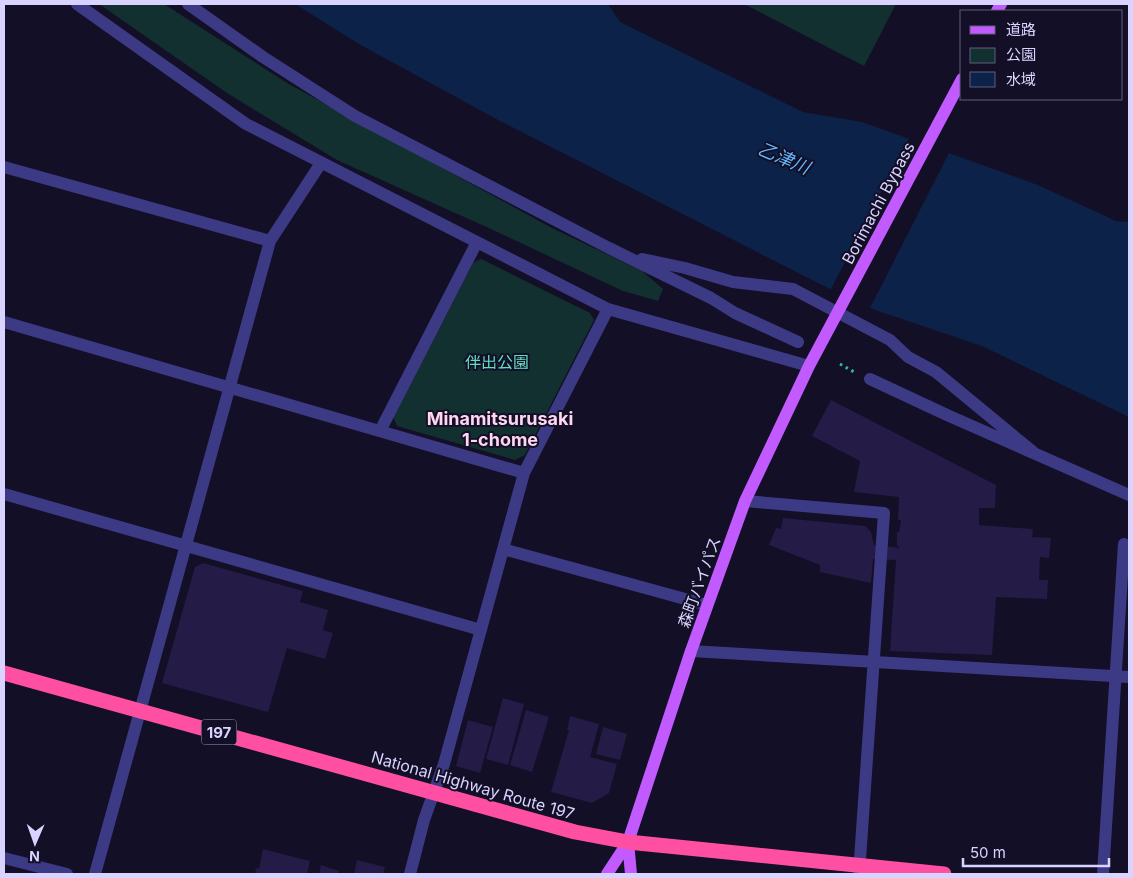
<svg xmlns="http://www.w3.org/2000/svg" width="1133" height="878" viewBox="0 0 1133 878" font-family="Inter,'Noto Sans JP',sans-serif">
<rect width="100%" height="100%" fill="#130f26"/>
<!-- green -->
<path fill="#12302f" d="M99 4H164L287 83 552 228 642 271 663 289 658 301 623 291 491 229 337 160 227 93Z
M744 4H896L864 66Z
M481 259 590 313 594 320 525 455 515 460 397 426 393 417 474 262Z"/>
<!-- water -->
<path fill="#0c2248" d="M295 4H608L620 22 803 112 862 122 1038 185 1116 221 1129 222V417L982 346 875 310 824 286 500 121 359 44Z"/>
<!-- pier -->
<path fill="#130f26" d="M910 137 950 151 869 310 830 291Z"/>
<!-- building -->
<path fill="#241b47" d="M831 400 996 485 995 508H979V525L1033 529 1032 537 1051 538 1049 558 1040 557 1039 580H1048L1047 599 996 597 992 655 890 651 896 560 873 559 871 583 820 572V565L769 545 776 528 781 529 783 518 865 526 871 532 874 545 900 548 897 545V532H899L901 520H898L899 497 854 492 860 461 812 436Z
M203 563 303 591 300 602 328 610 323 630 333 633 325 659 287 648 268 712 162 683 195 567Z
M503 698 524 704 508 765 486 759Z
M526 710 549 717 532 772 510 765Z
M570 716 599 724 590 757 617 764 609 793 592 803 551 792 569 730H567Z
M468 720 493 727 480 773 456 766Z
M603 727 627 734 620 760 596 754Z
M263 849 310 861 307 874H255L256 868 259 869Z
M357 860 385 867 383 874H354Z
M321 865 339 871 338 874H319Z"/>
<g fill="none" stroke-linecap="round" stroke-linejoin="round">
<!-- path -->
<path stroke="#2fb8b0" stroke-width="3" stroke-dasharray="2.5 4" stroke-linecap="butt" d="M840 364 856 373"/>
<!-- minor -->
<path stroke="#3d3a85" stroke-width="12" d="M77 4 246 124 608 309 809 366
M188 4 263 57 355 116 609 248 711 298 735 313 798 342
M4 167 270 241
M642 259 685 268 733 282 793 289 890 340 908 357 936 372 1033 452
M4 322 524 473
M870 379 947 415 1129 495
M380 431 477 242
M4 494 481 630
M745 501 884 513 859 874
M503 549 707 605
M691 651 1129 677
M4 858 67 874
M95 874 270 241 321 163
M410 874 424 820 444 764 524 473 608 309
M1103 874 1124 544"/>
<!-- major -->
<path stroke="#c25bff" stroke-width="12" d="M997 11 1001 4
M628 842 631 874
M607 874 628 842 691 651 745 501 809 366 962 79"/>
<!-- highway -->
<path stroke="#ff4fa3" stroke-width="15" d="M4 673 575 832 628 842 944 874"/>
</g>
<g text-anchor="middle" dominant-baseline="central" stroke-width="4" stroke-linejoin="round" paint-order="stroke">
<!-- shield labels -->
<rect fill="#130f26" stroke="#9e99be" stroke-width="1" x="201.5" y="719.5" width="35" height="25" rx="4"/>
<g font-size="15" font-weight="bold" fill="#d9d4ff">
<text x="219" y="732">197</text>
</g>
<!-- street labels -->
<g font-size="16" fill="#d9d4ff" stroke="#130f26">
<text transform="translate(878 203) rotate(-62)">Borimachi Bypass</text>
<text transform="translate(699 582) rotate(-70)">森町バイパス</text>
<text transform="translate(473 785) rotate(16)">National Highway Route 197</text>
</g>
<!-- park labels -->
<g font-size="16" fill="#5fe0c0" stroke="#130f26">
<text x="497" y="362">伴出公園</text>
</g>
<!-- water labels -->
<g font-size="18" font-style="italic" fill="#62b6ff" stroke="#130f26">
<text transform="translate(784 158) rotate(23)">乙津川</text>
</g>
<!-- neighbourhood labels -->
<g font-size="18" font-weight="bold" fill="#ffd6f0" stroke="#130f26">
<text x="500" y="418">Minamitsurusaki<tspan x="500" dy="21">1-chome</tspan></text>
</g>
</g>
<!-- border -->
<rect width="1133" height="878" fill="none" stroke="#d9d4ff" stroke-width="10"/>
<!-- legend -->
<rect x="960" y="10" width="162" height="90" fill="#130f26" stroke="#625e7d"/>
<rect x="970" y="26" width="25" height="8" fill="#c25bff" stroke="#625e7d"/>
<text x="1006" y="35" font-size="15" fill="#d9d4ff">道路</text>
<rect x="970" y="48" width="25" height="15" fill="#12302f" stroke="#625e7d"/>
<text x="1006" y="60" font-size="15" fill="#d9d4ff">公園</text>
<rect x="970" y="72" width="25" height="15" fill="#0c2248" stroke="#625e7d"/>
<text x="1006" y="85" font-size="15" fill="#d9d4ff">水域</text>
<!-- north arrow -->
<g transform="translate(35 843) rotate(182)" stroke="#130f26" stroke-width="4" paint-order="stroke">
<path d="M0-4L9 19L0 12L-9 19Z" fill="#d9d4ff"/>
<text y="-8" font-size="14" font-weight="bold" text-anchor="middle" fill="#d9d4ff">N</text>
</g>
<!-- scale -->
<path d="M963 858v8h146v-8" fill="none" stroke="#d9d4ff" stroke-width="2.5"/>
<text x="970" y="858" font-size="15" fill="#d9d4ff" stroke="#130f26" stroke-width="4" paint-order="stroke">50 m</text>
</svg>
